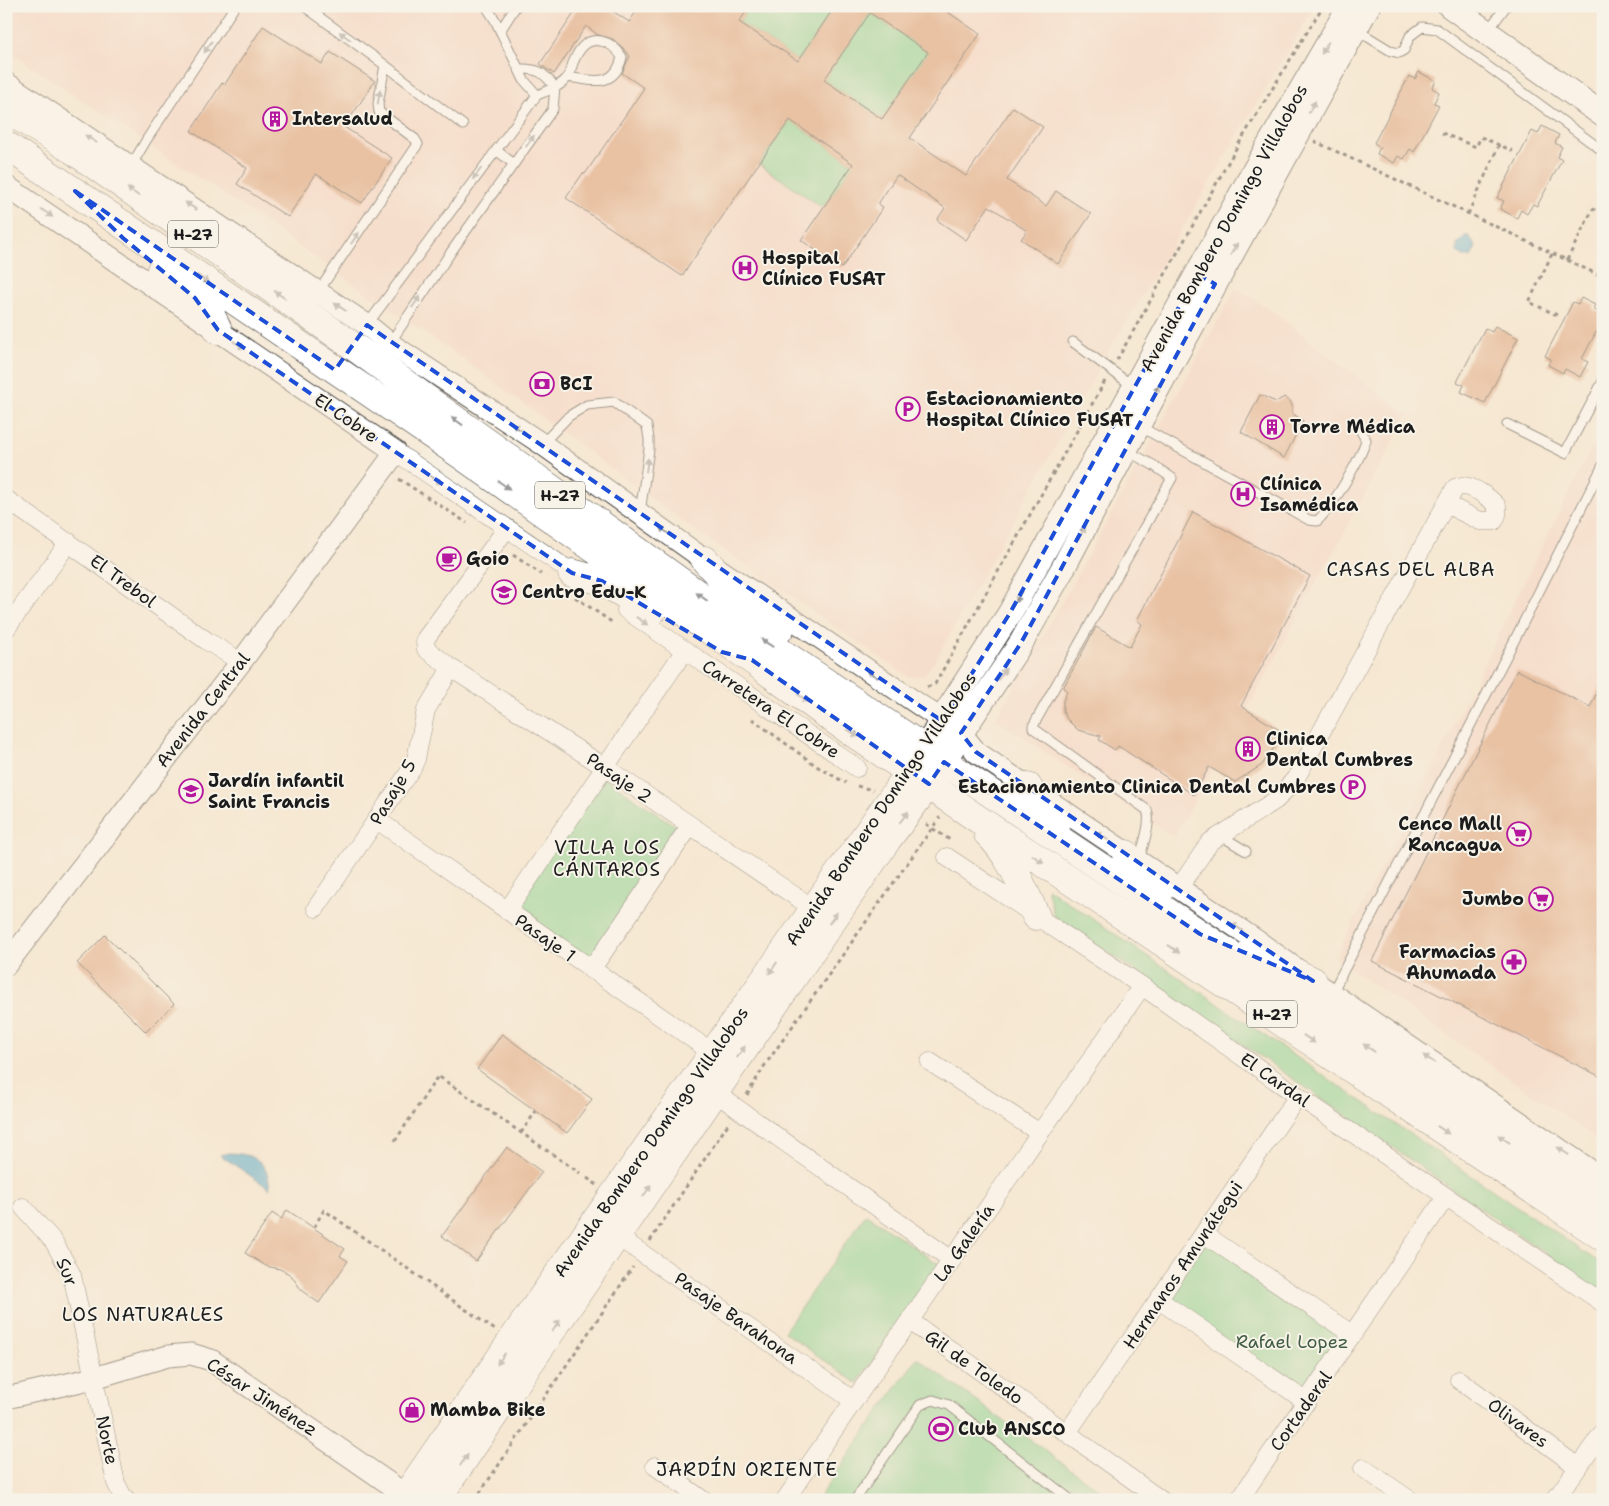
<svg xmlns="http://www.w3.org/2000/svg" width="1609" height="1506" viewBox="0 0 1609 1506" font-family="'Shantell Sans',sans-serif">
<rect width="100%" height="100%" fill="#f7f3e8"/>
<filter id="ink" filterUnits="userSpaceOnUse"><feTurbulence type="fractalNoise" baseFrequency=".02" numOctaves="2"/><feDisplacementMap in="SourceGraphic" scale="10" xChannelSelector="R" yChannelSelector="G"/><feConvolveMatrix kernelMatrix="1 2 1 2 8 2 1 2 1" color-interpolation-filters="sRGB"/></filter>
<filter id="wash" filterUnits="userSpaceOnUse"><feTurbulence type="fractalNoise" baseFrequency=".0096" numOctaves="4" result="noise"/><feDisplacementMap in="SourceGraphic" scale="20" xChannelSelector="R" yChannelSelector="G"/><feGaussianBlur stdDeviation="1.12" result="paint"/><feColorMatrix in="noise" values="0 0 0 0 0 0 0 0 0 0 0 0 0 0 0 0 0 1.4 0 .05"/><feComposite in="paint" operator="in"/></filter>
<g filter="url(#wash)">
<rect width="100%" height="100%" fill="#f5e7d2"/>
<!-- built -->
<path fill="#f6d2c5" d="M6 6H1315L1112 346 933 664 923 676H907L689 526 460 357 216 189 6 50Z
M1236 288 1266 307 1408 415 1247 710 1174 837 995 719 1078 574Z
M1603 424V1143L1335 958 1416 800Z"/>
<!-- green -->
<path fill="#84d291" stroke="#507756" d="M750 6H835L798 61 739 22Z
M870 13 928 52 882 119 824 80Z
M790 120 853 164 823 208 759 164Z
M603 777 683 831 592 964 512 910Z
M1047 888 1603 1265V1293L1308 1089 1054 916Z
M866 1214 940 1265 857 1383 784 1332Z
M1206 1240 1348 1335 1306 1395 1166 1299Z
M917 1358 1113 1500H817Z"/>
<!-- water -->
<path fill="#4da6ca" stroke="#346173" d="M1465 236H1469L1476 247 1471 257H1463L1457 252V244Z
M229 1153C256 1154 268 1162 270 1189L220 1155Z"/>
<g id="blocks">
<!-- building -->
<path fill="#d9946c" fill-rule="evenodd" d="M579 6H605L629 22 640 6H750L739 22 798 61 835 6H939L980 34 910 138 966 176 1013 107 1043 127 1007 180 1046 206 1056 191 1091 214 1058 264 1021 239 1027 231 989 206 966 240 937 220 945 208 897 175 878 204 883 207 842 268 801 240 853 164 790 120 752 173 682 276 566 198 583 173 585 174 644 88 622 73 630 56 622 47 613 39 598 35 586 26 554 74 540 64ZM870 13 928 52 882 119 824 80Z
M263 26 322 64 330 52 375 81 344 127 392 158 362 203 316 174 288 217 237 184 247 168 191 131 222 83 225 84Z
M1419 72 1436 81 1432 88 1439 92 1434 103 1439 105 1414 152 1410 149 1404 159 1398 156 1394 163 1377 154 1380 147 1374 143 1409 76 1415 79Z
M1542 126 1559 135 1555 143 1562 147 1557 157 1562 160 1537 206 1533 204 1527 214 1521 210 1517 218 1500 209 1504 201 1497 198 1532 131 1538 134Z
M1581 298 1595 305 1593 309 1603 314V336L1596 332 1582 359 1588 362 1580 377 1565 369 1563 373 1548 365 1551 359 1545 356 1573 302 1578 304Z
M1495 326 1518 338 1485 403 1461 392 1464 385 1457 382 1485 328 1492 332Z
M1260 395 1276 402 1284 397 1290 401 1292 405V413L1303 421 1284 458 1241 432Z
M1193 512 1310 576 1241 706 1284 733 1262 765 1235 782 1209 767 1194 795 1118 746 1115 750 1099 740 1101 736 1078 730 1067 719 1063 711V701L1067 691 1063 688 1096 627 1130 647 1142 624 1137 620Z
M1517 670 1590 707 1603 680V1078L1372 961Z
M105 935 174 1004 146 1032 77 963Z
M502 1034 592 1099 567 1133 477 1069Z
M507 1147 542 1172 476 1261 442 1236Z
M287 1210 345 1249 340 1256 348 1261 319 1303 302 1291 291 1275 280 1269 266 1266 245 1253 272 1213 281 1219Z"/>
</g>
</g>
<g filter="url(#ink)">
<use href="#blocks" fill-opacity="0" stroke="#3d3a37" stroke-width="1"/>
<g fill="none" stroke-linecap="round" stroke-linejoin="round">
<!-- service casing -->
<g stroke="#3d3a37" stroke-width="11">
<path id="service" d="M304 6 385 65 463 125
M486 6 495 20 524 80 537 95
M1355 29 1391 51 1399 53 1404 50 1410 36 1422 27 1437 29 1603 151
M500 31 516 6
M1488 31 1506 6
M496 150 514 164
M131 166 147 139 235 6
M318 292 418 144 415 139 379 112 378 104 385 65
M367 325 537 95C547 91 560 87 567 78 571 74 571 68 573 63 578 51 585 38 601 41 610 43 617 49 622 57 615 88 593 81 568 77
M1073 342 1134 387
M390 343 451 252 553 109 555 87C543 72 538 68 518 69
M1507 424 1565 453 1603 381
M1139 426 1309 520 1317 521C1332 508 1361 458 1366 440L1359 428
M542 444 569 416 587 405 614 402 647 426 649 439V449L640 513
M1127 451 1153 465 1172 478 1033 726V728L1147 810C1152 823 1142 847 1139 861
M1220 835 1246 851
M1332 993 1512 645 1603 465
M855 1500 920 1405 933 1400 949 1405 1071 1500"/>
</g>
<!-- minor casing -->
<g stroke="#3d3a37" stroke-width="19">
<path id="minor" d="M396 452 580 578
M6 499 207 641 241 662
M507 528 426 638 425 642 426 649 451 668 606 768 814 909
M626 610 857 768
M6 629 69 542
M377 820 713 1053
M947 857 1142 986 1298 1096 1603 1303
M1179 888 1210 842 1276 800 1296 778 1455 488C1457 487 1460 486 1462 486 1474 486 1490 498 1497 506V515L1494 521H1480L1446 504
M316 908 412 768 416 759 426 710 451 668
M507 911 685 650
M591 970 690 826
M930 1062 1040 1133
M714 1092 952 1260
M23 1207 54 1242 72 1275 116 1483 122 1495 127 1500
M1204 1234 1353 1335
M617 1236 854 1401
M1159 1300 1307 1402
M910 1321 1161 1500
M1459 1380 1578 1467
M1067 1433 1298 1096
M655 1466 703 1500
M1363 1468 1410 1500
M785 1500 1142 986
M1239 1500 1446 1197
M1555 1500 1603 1432"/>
</g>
<!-- tertiary casing -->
<g stroke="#3d3a37" stroke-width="23">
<path id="tertiary" d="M6 83 367 325 389 343 542 444 705 560 961 733 976 752 1260 943 1313 981 1603 1179
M6 186 396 452 241 662 6 965
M6 1398 94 1378 168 1356 191 1354 211 1360 413 1500"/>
</g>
<!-- secondary casing -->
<g stroke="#3d3a37" stroke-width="26">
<path id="secondary" d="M1450 6 1603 115
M926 749 941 721 1010 613 1254 171 1344 16
M944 762 961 733 1021 643 1062 570 1159 386 1368 6"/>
</g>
<!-- primary casing -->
<g stroke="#3d3a37" stroke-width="29">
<path id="primary" d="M6 109 73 150 353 346 742 626 1603 1205
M6 145 461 455 752 660 827 715 972 815 1603 1237
M161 270 203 306 210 313 218 330
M705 560 742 601 780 629
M572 573 602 581 652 611
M1028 787 1049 823 1056 831
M988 834C1011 856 1022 887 1036 916
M1126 854 1136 869 1159 894
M1251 952 1313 981
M403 1500 522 1326 921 756
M436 1500 887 840 939 770"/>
</g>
<!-- path -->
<path stroke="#3d3a37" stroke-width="3" stroke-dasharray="4 4" stroke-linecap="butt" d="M1442 133 1476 147 1481 137 1499 145
M1314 141 1603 277
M1468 214 1499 145 1513 151
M1552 254 1529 302 1557 315
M1567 260 1593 209 1603 214
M1117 360 1238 145 1323 6
M399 479 467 523
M513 555 541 574
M575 597 613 623
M927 687 935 684 1105 381
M752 719 818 767 846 783
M857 786 873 790
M926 824 950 840
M747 1095 763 1068 940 817
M521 1133 536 1111
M395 1141 438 1076 580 1173
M587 1178 597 1185
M314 1227 324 1210 495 1330
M650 1241 730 1121
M475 1500 633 1267"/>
<!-- service -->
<use href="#service" stroke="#fff" stroke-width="9"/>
<!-- minor -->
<use href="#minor" stroke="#fff" stroke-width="18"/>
<!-- tertiary -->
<use href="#tertiary" stroke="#fff" stroke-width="21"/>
<!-- secondary -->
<use href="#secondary" stroke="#fff" stroke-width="24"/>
<!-- primary -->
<use href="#primary" stroke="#fff" stroke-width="28"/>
</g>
<!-- one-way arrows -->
<defs><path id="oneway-solid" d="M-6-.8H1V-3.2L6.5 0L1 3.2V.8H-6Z" transform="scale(1.25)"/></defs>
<g fill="#999">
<use href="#oneway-solid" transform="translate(345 36) rotate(-144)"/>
<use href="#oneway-solid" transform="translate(208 47) rotate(123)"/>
<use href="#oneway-solid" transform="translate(1325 48) rotate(120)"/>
<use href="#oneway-solid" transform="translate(379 97) rotate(-80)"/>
<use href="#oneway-solid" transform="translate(1312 107) rotate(-61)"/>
<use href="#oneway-solid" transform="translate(91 139) rotate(-146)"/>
<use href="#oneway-solid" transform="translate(530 141) rotate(-54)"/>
<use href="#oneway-solid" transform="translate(477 174) rotate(127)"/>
<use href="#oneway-solid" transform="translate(133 192) rotate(-145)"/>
<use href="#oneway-solid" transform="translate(191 206) rotate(-146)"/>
<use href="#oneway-solid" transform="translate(47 213) rotate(35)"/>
<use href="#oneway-solid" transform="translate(355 238) rotate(-56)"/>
<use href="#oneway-solid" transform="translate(1234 249) rotate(-61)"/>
<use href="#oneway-solid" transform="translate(203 279) rotate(35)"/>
<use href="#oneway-solid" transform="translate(280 295) rotate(-145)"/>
<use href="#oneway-solid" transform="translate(416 302) rotate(-55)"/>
<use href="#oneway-solid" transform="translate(340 307) rotate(-146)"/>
<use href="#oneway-solid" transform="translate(239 345) rotate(34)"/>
<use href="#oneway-solid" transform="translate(1156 392) rotate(-63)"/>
<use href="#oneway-solid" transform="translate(457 421) rotate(-144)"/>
<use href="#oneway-solid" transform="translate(518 428) rotate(-146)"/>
<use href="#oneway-solid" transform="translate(647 465) rotate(-83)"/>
<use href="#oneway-solid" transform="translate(436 480) rotate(34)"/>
<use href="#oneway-solid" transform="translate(504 485) rotate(35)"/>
<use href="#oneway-solid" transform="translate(665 531) rotate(-144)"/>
<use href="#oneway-solid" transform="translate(1082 533) rotate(-62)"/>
<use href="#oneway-solid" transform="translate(1019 596) rotate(118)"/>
<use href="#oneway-solid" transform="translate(702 597) rotate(-144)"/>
<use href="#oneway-solid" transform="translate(642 621) rotate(34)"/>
<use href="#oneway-solid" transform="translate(767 643) rotate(-146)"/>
<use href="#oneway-solid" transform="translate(872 674) rotate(-146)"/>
<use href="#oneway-solid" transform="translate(1002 674) rotate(-56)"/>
<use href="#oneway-solid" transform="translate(803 698) rotate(37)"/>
<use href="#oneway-solid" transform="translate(853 733) rotate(34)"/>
<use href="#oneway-solid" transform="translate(904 817) rotate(-52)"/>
<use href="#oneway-solid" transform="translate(1102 836) rotate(-147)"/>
<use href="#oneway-solid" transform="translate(1038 859) rotate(34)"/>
<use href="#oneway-solid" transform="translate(833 918) rotate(-55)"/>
<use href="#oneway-solid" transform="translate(1237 927) rotate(-146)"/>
<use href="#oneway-solid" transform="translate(1174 949) rotate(34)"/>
<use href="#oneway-solid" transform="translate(773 968) rotate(125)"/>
<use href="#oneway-solid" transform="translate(1309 1039) rotate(34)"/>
<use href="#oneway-solid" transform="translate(1369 1048) rotate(-146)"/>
<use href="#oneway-solid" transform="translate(741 1052) rotate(-55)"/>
<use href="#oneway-solid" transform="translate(1429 1059) rotate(-146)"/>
<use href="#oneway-solid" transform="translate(1443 1130) rotate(34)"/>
<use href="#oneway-solid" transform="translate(1504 1139) rotate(-146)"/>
<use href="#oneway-solid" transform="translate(1563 1151) rotate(-146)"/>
<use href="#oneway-solid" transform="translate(647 1191) rotate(-56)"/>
<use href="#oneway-solid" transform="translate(556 1326) rotate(-56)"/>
<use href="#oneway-solid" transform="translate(501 1359) rotate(124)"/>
<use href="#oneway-solid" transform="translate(464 1460) rotate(-56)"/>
</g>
</g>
<!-- marked area -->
<path d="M0 0H1609V1506H0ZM75 191 335 370 367 325 942 721 1010 613 1197 274 1215 284 1021 643 961 733 976 752 1313 981 1200 934 944 762 929 784 752 660 722 652 602 581 572 573 218 330 195 298 123 238Z" fill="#f5e7d2" fill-opacity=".55" fill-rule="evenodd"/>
<path fill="none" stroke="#1d4ed8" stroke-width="4" stroke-dasharray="10 6" stroke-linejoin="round" d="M75 191 335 370 367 325 942 721 1010 613 1197 274 1215 284 1021 643 961 733 976 752 1313 981 1200 934 944 762 929 784 752 660 722 652 602 581 572 573 218 330 195 298 123 238Z"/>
<!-- icons -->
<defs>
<g id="building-ring" transform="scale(1.25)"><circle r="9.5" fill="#f7f3e8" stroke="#b5179e" stroke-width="1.5"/><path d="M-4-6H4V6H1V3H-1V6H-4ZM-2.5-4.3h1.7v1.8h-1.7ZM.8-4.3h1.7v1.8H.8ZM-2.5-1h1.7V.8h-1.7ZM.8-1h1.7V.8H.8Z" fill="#b5179e"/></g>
<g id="hospital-ring" transform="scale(1.25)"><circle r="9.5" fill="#f7f3e8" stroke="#b5179e" stroke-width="1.5"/><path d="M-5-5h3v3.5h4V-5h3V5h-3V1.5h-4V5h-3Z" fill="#b5179e"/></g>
<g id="bank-ring" transform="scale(1.25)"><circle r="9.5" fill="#f7f3e8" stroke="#b5179e" stroke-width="1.5"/><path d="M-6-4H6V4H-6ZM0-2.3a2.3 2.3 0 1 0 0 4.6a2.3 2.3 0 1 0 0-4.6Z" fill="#b5179e"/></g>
<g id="parking-ring" transform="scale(1.25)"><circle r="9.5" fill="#f7f3e8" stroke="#b5179e" stroke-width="1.5"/><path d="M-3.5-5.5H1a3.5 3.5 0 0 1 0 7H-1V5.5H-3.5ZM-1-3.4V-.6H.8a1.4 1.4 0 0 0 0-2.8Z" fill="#b5179e"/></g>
<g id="cafe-ring" transform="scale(1.25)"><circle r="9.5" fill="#f7f3e8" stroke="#b5179e" stroke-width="1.5"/><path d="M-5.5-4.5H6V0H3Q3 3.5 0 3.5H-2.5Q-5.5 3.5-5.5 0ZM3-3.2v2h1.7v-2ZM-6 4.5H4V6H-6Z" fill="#b5179e"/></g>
<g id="school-ring" transform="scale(1.25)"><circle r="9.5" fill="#f7f3e8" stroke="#b5179e" stroke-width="1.5"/><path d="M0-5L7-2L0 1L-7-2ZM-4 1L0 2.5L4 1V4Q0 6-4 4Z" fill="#b5179e"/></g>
<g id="supermarket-ring" transform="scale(1.25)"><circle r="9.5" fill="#f7f3e8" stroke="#b5179e" stroke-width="1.5"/><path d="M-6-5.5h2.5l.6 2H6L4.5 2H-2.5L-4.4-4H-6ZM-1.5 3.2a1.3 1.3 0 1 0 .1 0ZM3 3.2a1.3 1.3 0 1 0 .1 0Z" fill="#b5179e"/></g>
<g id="pharmacy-ring" transform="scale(1.25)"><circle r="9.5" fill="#f7f3e8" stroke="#b5179e" stroke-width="1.5"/><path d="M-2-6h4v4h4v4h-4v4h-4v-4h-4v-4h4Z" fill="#b5179e"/></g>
<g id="shop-ring" transform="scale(1.25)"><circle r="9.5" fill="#f7f3e8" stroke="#b5179e" stroke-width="1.5"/><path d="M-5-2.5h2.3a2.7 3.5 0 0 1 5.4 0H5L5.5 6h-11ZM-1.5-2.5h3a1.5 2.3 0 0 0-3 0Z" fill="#b5179e"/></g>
<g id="stadium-ring" transform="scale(1.25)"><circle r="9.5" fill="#f7f3e8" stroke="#b5179e" stroke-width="1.5"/><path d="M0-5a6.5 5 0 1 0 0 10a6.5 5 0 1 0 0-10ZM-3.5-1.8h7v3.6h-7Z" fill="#b5179e"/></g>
</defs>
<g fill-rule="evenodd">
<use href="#building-ring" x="275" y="119"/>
<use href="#hospital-ring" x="745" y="268"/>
<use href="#bank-ring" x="542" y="384"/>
<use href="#parking-ring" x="908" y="409"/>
<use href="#building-ring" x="1272" y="427"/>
<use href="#hospital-ring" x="1243" y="494"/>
<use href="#cafe-ring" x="449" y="559"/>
<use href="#school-ring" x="504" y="592"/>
<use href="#building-ring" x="1248" y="749"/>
<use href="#parking-ring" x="1353" y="787"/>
<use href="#school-ring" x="191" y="791"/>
<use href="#supermarket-ring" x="1519" y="834"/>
<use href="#supermarket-ring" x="1541" y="899"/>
<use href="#pharmacy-ring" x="1514" y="962"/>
<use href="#shop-ring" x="412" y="1410"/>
<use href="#stadium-ring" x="941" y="1429"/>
</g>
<g text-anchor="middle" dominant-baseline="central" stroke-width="4" stroke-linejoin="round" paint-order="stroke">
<!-- shield labels -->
<g fill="#f7f3e8" stroke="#5e5c59" stroke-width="1">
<rect x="168" y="220.5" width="50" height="27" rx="4"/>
<rect x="535" y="481.5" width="50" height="27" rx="4"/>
<rect x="1247" y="1000.5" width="50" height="27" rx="4"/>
</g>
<g font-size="16" font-weight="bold" fill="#1c1c1c">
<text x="193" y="234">H-27</text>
<text x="560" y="495">H-27</text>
<text x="1272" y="1014">H-27</text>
</g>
<!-- poi labels -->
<g font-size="18" font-weight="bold" fill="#1c1c1c" stroke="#f7f3e8" text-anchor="start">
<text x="292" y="119">Intersalud</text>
<text x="762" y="258">Hospital<tspan x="762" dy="21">Clínico FUSAT</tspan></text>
<text x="560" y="384">BCI</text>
<text x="926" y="399">Estacionamiento<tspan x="926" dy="21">Hospital Clínico FUSAT</tspan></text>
<text x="1290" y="427">Torre Médica</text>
<text x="1260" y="484">Clínica<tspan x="1260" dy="21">Isamédica</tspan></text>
<text x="466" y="559">Goio</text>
<text x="522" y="592">Centro Edu-K</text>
<text x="1266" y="739">Clinica<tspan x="1266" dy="21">Dental Cumbres</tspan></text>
<text x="208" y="781">Jardín infantil<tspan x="208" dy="21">Saint Francis</tspan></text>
<text x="1336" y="787" text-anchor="end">Estacionamiento Clinica Dental Cumbres</text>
<text x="1502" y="824" text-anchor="end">Cenco Mall<tspan x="1502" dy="21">Rancagua</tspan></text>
<text x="1524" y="899" text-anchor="end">Jumbo</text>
<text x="1496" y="952" text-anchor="end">Farmacias<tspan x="1496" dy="21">Ahumada</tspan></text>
<text x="430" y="1410">Mamba Bike</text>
<text x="958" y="1429">Club ANSCO</text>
</g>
<!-- street labels -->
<g font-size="18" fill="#1c1c1c" stroke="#f7f3e8">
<text transform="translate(1224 228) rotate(-61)">Avenida Bombero Domingo Villalobos</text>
<text transform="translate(346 418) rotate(34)">El Cobre</text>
<text transform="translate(123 581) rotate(36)">El Trebol</text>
<text transform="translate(771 709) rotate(34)">Carretera El Cobre</text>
<text transform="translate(203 710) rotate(-52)">Avenida Central</text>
<text transform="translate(619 778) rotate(34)">Pasaje 2</text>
<text transform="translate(393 792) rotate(-59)">Pasaje 5</text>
<text transform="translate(881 809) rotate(-56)">Avenida Bombero Domingo Villalobos</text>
<text transform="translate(545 938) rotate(35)">Pasaje 1</text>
<text transform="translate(1275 1080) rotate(35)">El Cardal</text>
<text transform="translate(651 1142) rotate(-55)">Avenida Bombero Domingo Villalobos</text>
<text transform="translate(964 1243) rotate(-55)">La Galería</text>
<text transform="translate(1183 1265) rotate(-56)">Hermanos Amunátegui</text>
<text transform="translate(67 1272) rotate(68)">Sur</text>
<text transform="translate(736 1318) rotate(35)">Pasaje Barahona</text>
<text transform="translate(974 1367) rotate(35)">Gil de Toledo</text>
<text transform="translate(262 1397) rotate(33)">César Jiménez</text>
<text transform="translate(1301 1411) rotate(-55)">Cortaderal</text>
<text transform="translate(1518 1423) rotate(36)">Olivares</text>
<text transform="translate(107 1440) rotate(78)">Norte</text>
</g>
<!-- park labels -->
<g font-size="18" fill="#405c45" stroke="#f7f3e8">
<text x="1292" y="1342">Rafael Lopez</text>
</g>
<!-- neighbourhood labels -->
<g font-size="19" letter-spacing="1" fill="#1c1c1c" stroke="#f7f3e8">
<text x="1411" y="569">CASAS DEL ALBA</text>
<text x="607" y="847">VILLA LOS<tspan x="607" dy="22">CÁNTAROS</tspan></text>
<text x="143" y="1314">LOS NATURALES</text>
<text x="747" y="1469">JARDÍN ORIENTE</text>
</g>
</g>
<!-- margin -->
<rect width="1609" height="1506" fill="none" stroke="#f7f3e8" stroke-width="25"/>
</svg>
